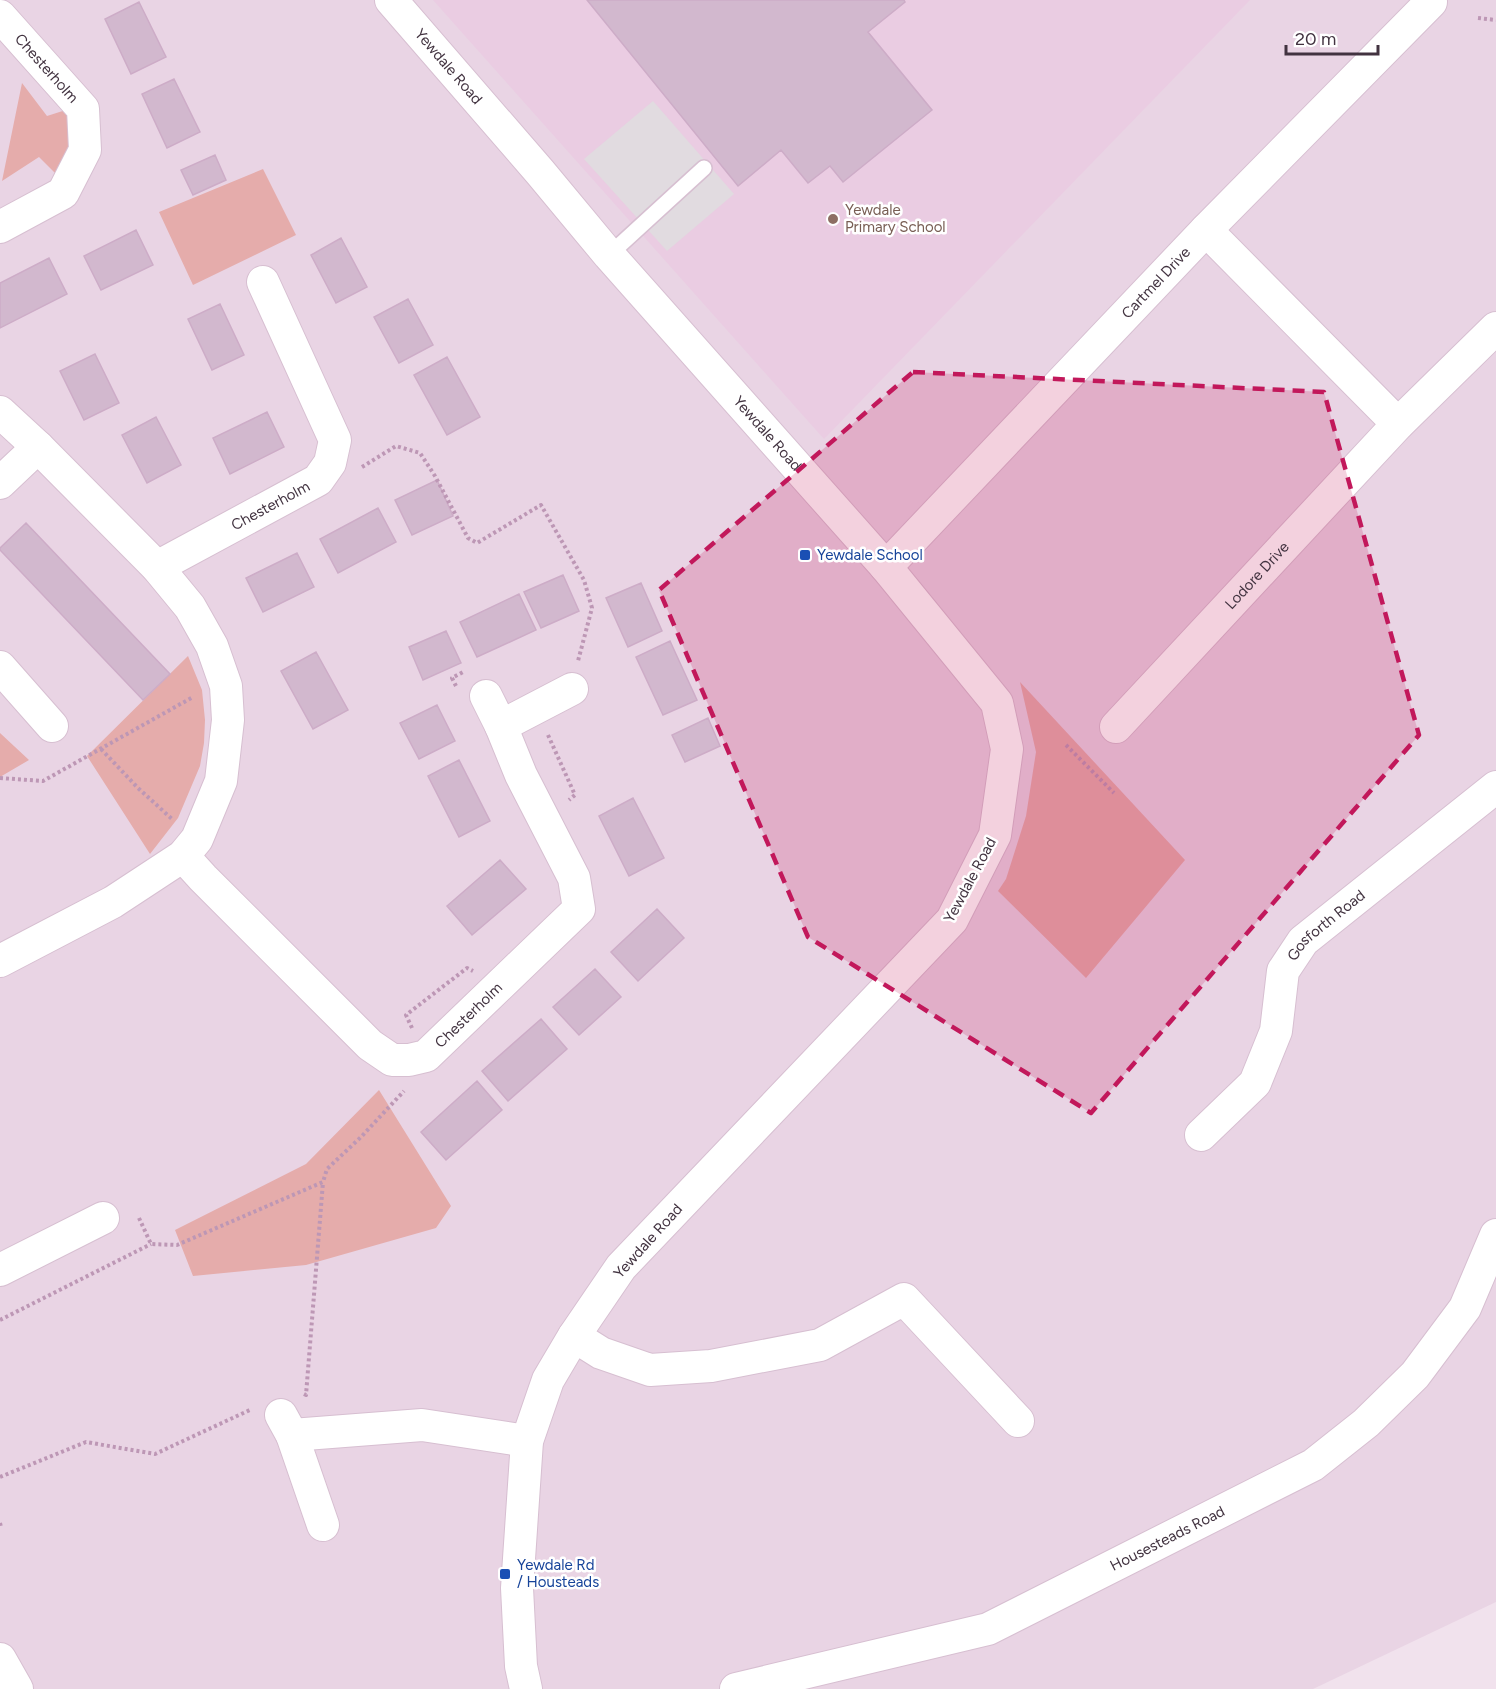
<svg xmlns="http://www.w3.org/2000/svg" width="1496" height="1689" viewBox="0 0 1496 1689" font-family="Figtree,sans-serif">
<rect width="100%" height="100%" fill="#f1e2ed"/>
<!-- residential -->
<path fill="#e9d4e4" d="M0 0H1496V1602L1313 1689H0Z"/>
<!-- education -->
<path fill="#eacce2" d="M433 0H1250L824 439Z"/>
<!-- green -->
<path fill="#e5acab" d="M22 83 47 116 72 108 75 147 57 175 39 157 2 181Z
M263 169 296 235 193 285 159 212Z
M188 656 202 690 205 720 204 743 200 766 178 818 150 854 87 756Z
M1020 682 1185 860 1086 978 998 891 1006 879 1026 816 1036 752Z
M0 733 29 760 0 777Z
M379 1090 451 1206 436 1228 306 1265 193 1276 175 1230 306 1164Z"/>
<!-- parking -->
<path fill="#e1dbe0" d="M653 101 734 194 667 251 584 159Z"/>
<!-- building -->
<path fill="#d2b8ce" stroke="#cdacc7" stroke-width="1.5" d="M587 0H904L905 2 868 32 932 110 843 182 830 166 808 183 781 150 738 186Z
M139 2 166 57 131 74 105 19Z
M174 79 200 132 167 148 142 94Z
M215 155 226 180 193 195 181 170Z
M136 230 153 265 101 290 84 256Z
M341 238 367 287 336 303 311 255Z
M49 258 67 294 0 328V283Z
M408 299 433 345 399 363 374 317Z
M220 304 244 355 212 370 188 319Z
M95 354 119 403 84 420 60 371Z
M447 357 480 417 447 435 414 375Z
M267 412 284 447 230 474 213 438Z
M156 417 181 465 147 483 122 435Z
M437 480 453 516 412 535 395 500Z
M378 508 396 542 338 573 320 539Z
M26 523 170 674 143 700 0 550V548Z
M297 553 314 587 263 612 246 578Z
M563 575 579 611 541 628 524 592Z
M641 583 662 631 628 647 606 598Z
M519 594 536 630 477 657 460 622Z
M446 631 461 663 423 680 409 647Z
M670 641 697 700 663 715 636 657Z
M316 652 348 710 313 729 281 671Z
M437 705 455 741 419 759 400 723Z
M708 718 720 746 685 762 672 735Z
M459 760 490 821 459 837 428 776Z
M633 798 664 858 629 876 599 816Z
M500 860 526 889 472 935 447 906Z
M657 909 684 938 638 981 611 952Z
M595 969 621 997 579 1035 553 1007Z
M541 1019 567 1049 508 1101 482 1071Z
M477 1081 502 1110 446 1160 421 1132Z"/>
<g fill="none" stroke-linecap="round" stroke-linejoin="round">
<!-- service casing -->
<g stroke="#d7bfd1" stroke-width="18">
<path id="service" d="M609 255 704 168"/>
</g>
<!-- minor casing -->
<g stroke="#d7bfd1" stroke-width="34">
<g id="minor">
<path id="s1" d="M391 0 540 172 609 255 886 567 997 703 1007 749 995 835 952 920 621 1267 574 1336 548 1380 527 1441 517 1588 521 1666 526 1689"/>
<path id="s2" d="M0 16 83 109 85 150 63 193 0 227"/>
<path d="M1206 230 1398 424"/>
<path d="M0 412 38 447 157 567 190 607 212 646 226 686 228 720 221 781 197 839 183 856 113 902 0 961"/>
<path d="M0 483 38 447"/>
<path id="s3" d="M157 567 318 480 330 463 335 440 263 282"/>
<path id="s4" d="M886 567 1206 230 1431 2"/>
<path d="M0 667 52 726"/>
<path d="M501 726 572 689"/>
<path id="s5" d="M1116 727 1398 424 1496 328"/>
<path id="s6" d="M183 856 203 878 370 1045 392 1060H409L426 1056 579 909 574 878 521 775 501 726 486 696"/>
<path id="s7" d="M1201 1135 1255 1083 1276 1031 1283 971 1303 941 1496 787"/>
<path d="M0 1270 103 1218"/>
<path d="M574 1336 601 1353 650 1370 711 1366 820 1345 904 1299 1018 1421"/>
<path d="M281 1415 292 1435 323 1525"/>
<path d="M292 1435 422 1425 527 1441"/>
<path d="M0 1659 17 1689"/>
<path id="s8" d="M736 1689 988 1629 1313 1465 1366 1423 1415 1375 1465 1308 1496 1235"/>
</g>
</g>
<!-- path -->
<path stroke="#bd97b5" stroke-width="4" stroke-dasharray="3 3" stroke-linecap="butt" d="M1478 18 1496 20
M362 467 396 446 420 453 435 476 468 538 477 543 541 505 584 580 592 608 578 661
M456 686 452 678 463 672
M548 735 575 795 569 800
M1066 745 1114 793
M101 749 138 788 172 819
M0 778 43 781 193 697
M412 1028 406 1015 467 968 473 971
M139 1218 151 1244 177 1245 323 1182 327 1169 361 1137 404 1091
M0 1320 151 1244
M304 1394 306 1395 323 1182
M0 1477 86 1442 155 1454 252 1409
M0 1523 1 1527H0"/>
<!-- service -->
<use href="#service" stroke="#fff" stroke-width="15"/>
<!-- minor -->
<use href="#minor" stroke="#fff" stroke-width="32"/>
</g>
<!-- marked area -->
<path fill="#c2185b" fill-opacity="0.2" stroke="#c2185b" stroke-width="4.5" stroke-dasharray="12 8" stroke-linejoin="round" d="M913 372 1324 392 1419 735 1091 1113 808 937 659 590Z"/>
<!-- markers -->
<circle fill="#8d6e63" stroke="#fff" stroke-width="2" cx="833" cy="219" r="6"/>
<g fill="#1a4fb4" stroke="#fff" stroke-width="2">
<rect x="799" y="549" width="12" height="12" rx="3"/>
<rect x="499" y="1568" width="12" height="12" rx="3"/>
</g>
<g text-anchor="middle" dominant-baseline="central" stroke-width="5" stroke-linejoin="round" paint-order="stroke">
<!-- street labels -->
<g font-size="15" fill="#423340" stroke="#fff">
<text stroke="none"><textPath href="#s1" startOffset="88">Yewdale Road</textPath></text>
<text stroke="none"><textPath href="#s2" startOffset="70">Chesterholm</textPath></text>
<text stroke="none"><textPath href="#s4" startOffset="392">Cartmel Drive</textPath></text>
<text stroke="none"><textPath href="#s1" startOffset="574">Yewdale Road</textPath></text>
<text stroke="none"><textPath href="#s3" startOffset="129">Chesterholm</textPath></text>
<text stroke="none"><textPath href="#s5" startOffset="207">Lodore Drive</textPath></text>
<text transform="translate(970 880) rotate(-62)">Yewdale Road</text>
<text stroke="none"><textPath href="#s7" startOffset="255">Gosforth Road</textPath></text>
<text stroke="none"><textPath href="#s6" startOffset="386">Chesterholm</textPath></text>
<text transform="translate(648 1241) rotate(-48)">Yewdale Road</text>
<text stroke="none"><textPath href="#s8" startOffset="460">Housesteads Road</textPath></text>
</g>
<!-- education labels -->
<g font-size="15" fill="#785e54" stroke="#fff" text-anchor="start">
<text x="845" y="210">Yewdale<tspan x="845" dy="17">Primary School</tspan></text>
</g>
<!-- transit labels -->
<g font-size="15" fill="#164399" stroke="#fff" text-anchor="start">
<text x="817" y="555">Yewdale School</text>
<text x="517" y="1565">Yewdale Rd<tspan x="517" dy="17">/ Housteads</tspan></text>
</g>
</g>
<!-- scale -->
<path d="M1286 45v9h92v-9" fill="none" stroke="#423340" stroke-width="3"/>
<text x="1295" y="45" font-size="18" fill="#423340" stroke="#ffffff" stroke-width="4.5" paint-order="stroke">20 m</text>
</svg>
